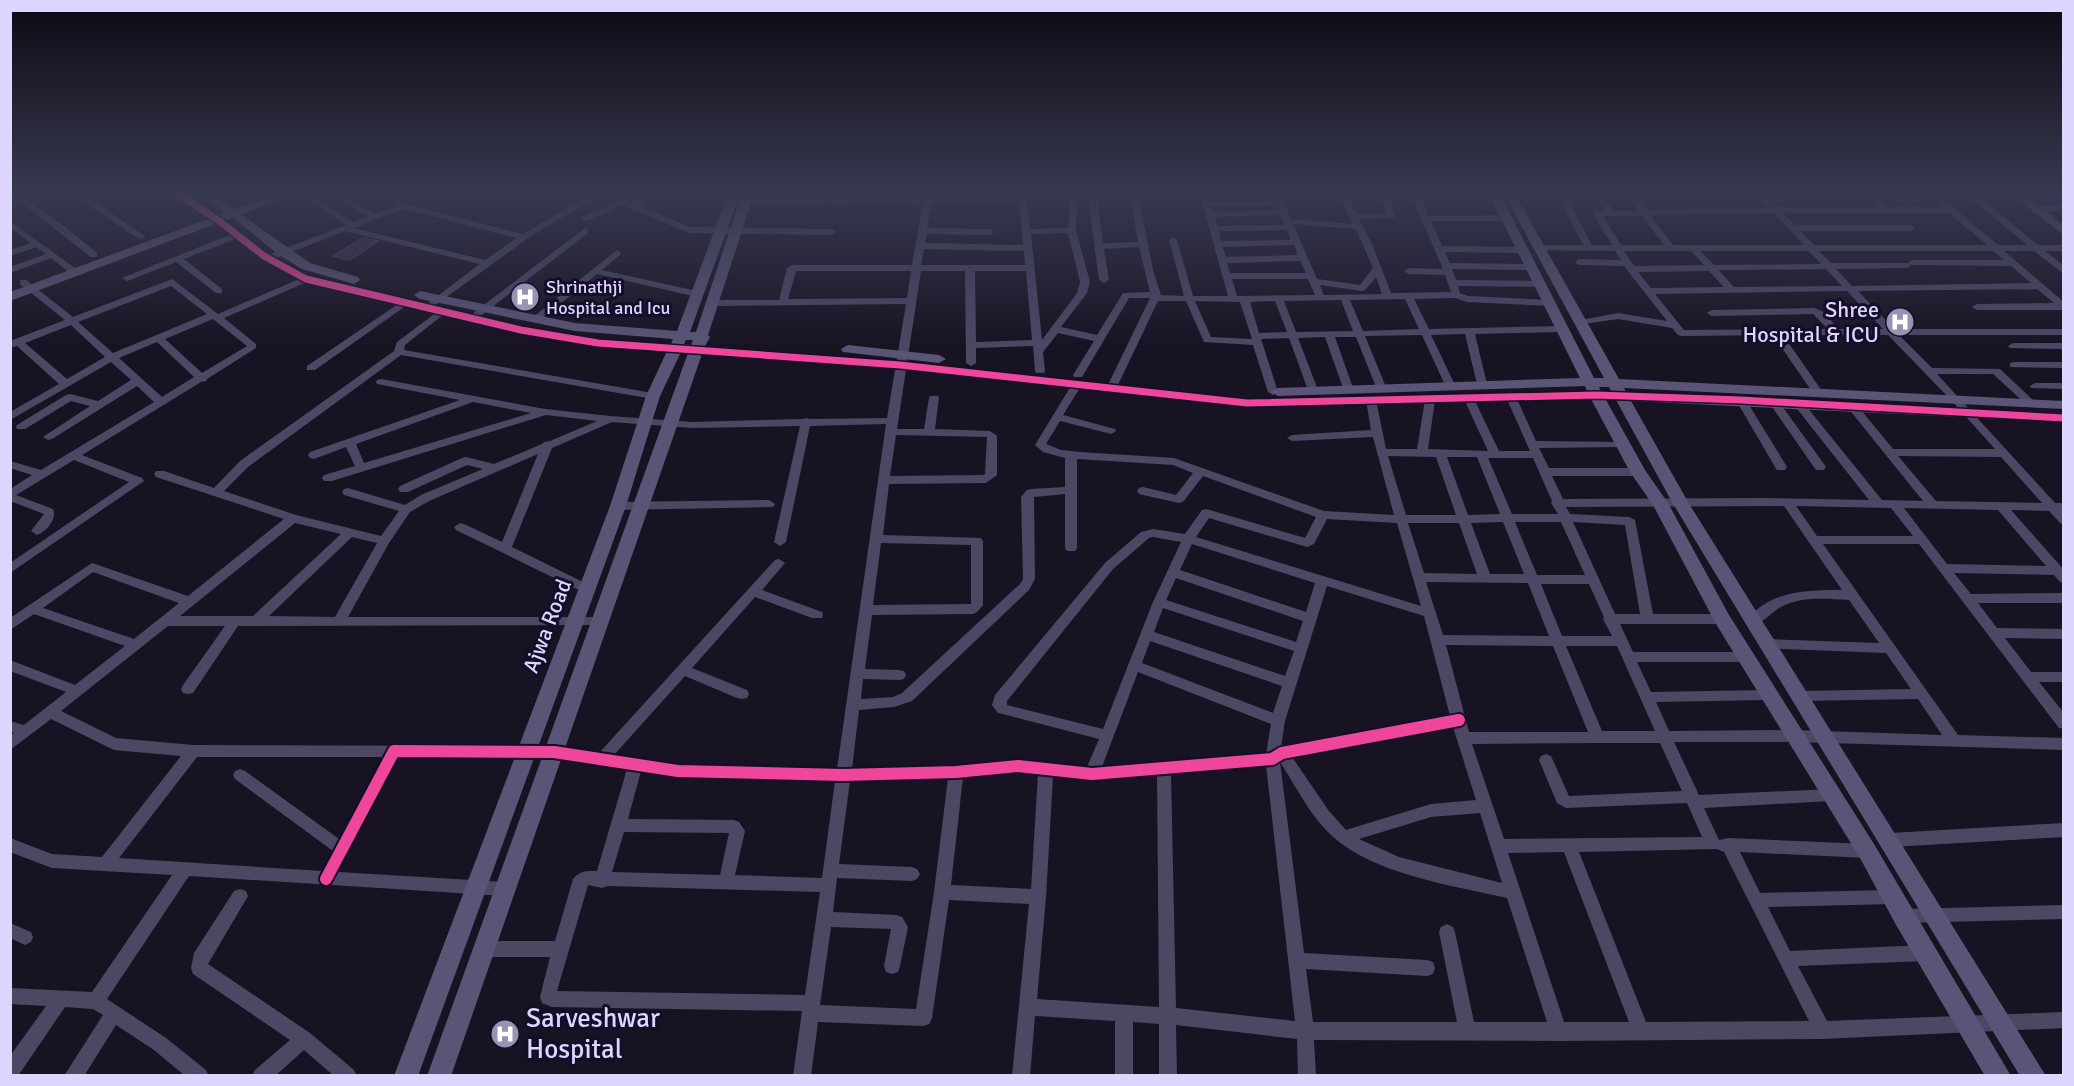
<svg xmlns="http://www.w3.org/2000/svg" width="2074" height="1086" viewBox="0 0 2074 1086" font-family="Signika,sans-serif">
<rect width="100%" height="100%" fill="#181323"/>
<!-- building -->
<path fill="#373145" stroke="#453e58" stroke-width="1.5" d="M362 238 378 241 350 260 333 256Z"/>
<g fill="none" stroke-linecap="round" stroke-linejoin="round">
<!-- street -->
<path fill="#4c4864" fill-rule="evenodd" d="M10 194H19L68 229 97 253V257H91Z
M80 194H89L96 202 146 237 139 239 90 206Z
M302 194H312L353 222 367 217 332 194H342L374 214 397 205 384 194H394L406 204 523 234 591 194H613L632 202 646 194H657L638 205 690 227 832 229 836 232 832 235 689 233 623 205 588 221H582V217L616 202 602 195 534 234 427 311 424 310V306L480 264 345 231 271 260H265V256L346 225ZM404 209 517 238 485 260 353 228Z
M925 194H933V197H1026L1030 229 1068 228 1070 200 1080 194H1096L1103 243 1138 242 1130 194H1138L1153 270 1161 295 1184 296 1169 240 1173 237 1177 240 1193 296H1228L1200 194H1208L1210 202 1275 201 1272 194H1280L1291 219 1353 224 1338 194H1346L1357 214H1386L1381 194 1496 196 1500 198 1499 200H1421L1429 216 1507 215 1511 218 1507 221H1431L1442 246 1524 247 1528 250 1524 253 1445 252 1450 263 1532 264 1537 267 1532 270 1452 269 1456 280 1541 281 1546 284 1541 287 1458 286 1460 293 1468 296 1550 300 1555 303 1550 306 1467 302 1455 298 1414 299 1429 329 1562 326 1567 329 1562 332 1475 334 1487 384 1482 387 1477 384 1465 334 1431 335 1455 385 1450 388 1445 385 1422 335 1365 336 1386 387 1381 390 1376 387 1356 337H1335L1353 388 1348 391 1343 388 1325 337 1298 338 1318 390 1313 393 1308 390 1289 338 1261 339 1278 392 1273 395 1268 392 1253 345 1204 342 1186 301H1158L1116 389 1111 392 1106 389 1150 298H1129L1082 377H1074L1073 375 1094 341 1058 333 1043 352 1045 371 1044 373H1036L1035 371 1033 346 976 348V363L971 366 966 363 965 271H921L897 429H924L929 398 930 396H938L939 398 935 429 990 431 997 436V475L986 483 889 484 883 535 981 538 983 541V605L977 612 973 614 872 615 865 669 899 670 904 671 906 675 904 679 899 680 863 679 861 699 893 697 902 693 1020 584 1023 579 1021 497 1027 490 1031 489 1065 487V458L1043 452 1035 445 1071 386 1076 383 1081 386 1063 415 1115 429 1116 431 1111 434 1060 421 1046 444 1061 450 1080 452 1174 458 1324 511 1394 515 1373 437 1292 441 1287 438 1292 435 1371 430 1366 400 1371 397 1376 400 1386 449H1417L1425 400 1430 397 1435 400 1428 449 1488 451 1464 399 1469 396 1474 399 1499 451H1530L1506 397 1511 394 1516 397 1536 441 1626 442 1627 444 1622 447 1539 448 1549 468H1638L1644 472 1638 476H1552L1563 499 1761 498 1869 500 1794 405 1793 403 1798 400 1802 401 1882 500 1923 501 1848 408 1847 406 1848 404H1856L1893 449H1995L1951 400 1888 335H1783L1822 391 1817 394 1813 393 1773 335 1681 336 1678 335 1672 328 1618 319 1576 325V321L1618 313 1667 321 1624 266 1579 265 1575 262 1579 259 1621 260 1615 251 1535 250V246L1538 245H1583L1557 194H1565L1592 245H1612L1593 214 1597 211H1605L1595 194H1603L1613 211H1638L1626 194H1635L1647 210 1769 208 1757 194H1766L1778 207H1878L1866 194H1875L1887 207H1906L1893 194H1902L1915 207H1944L1929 194H1938L1998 245H2027L1966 194H1976L2038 245H2064V251H2045L2064 266V274L2034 251H2004L2064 302V310H1977L1972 307 1977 304 2054 303 2037 289 1858 291 1894 329H2064V335H1899L1932 368 2000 369 2036 403 2031 406 2027 405 1993 374H1937L2055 503H2064V524L2060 523 2049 511 2011 510 2064 570V583L2060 582 2054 575 1954 573 1971 594 2064 593V603H1978L1997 628 2064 629V639L2005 638 2031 672H2064V682H2039L2064 713V729L2059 728 1919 544H1823L1958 735 2064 738V750L1795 742H1674L1699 795 1831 789 1836 791 1838 795 1836 799 1831 801 1704 808 1719 840 1728 838 1867 844 1872 846 1875 851 1872 856 1867 858 1740 852 1760 893 1893 890 1899 892 1901 897 1899 902 1893 904 1768 907 1790 951 1925 945 1931 947 1933 953 1931 959 1925 961 1798 966 1827 1021 2064 1012V1028L1822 1039 1559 1041 1314 1040 1316 1076H1298L1297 1039 1176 1025 1177 1076H1159V1024L1133 1022V1076H1115V1021L1035 1016 1030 1076H1012L1029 904 949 900 932 1018 929 1024 923 1026 818 1022 811 1076H793L802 1011 552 1007 542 1003 540 997 550 957H483L477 954 475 949 477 944 483 941H555L573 879C581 870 586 871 597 871L627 769 554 758 398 757 338 872 505 882 511 884 513 889 511 894 505 896 189 876 107 999 166 1038 206 1070 209 1076H185L154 1050 116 1025 84 1076H64L103 1015 93 1009 65 1007 18 1076H10V1056L46 1006 10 1004V988L92 992 172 875 52 868 10 852V838L52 854 102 857 181 756 114 750 51 719 10 750V736L14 733 10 732V721L24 725 66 692 10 671V660L75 685 125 646 34 614 10 630V618L92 563 188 596 284 519 156 477 154 474 156 471H164L214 488 240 461 394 351 397 342 441 309 446 312 444 314 405 345 404 350 653 393 658 396 653 399 401 355 248 467 224 491 296 515 381 536 399 511 344 495 342 492 344 489 348 488 405 505 421 495 483 469 467 465 408 492H400L398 489 400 486 462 458 466 457 494 464 542 444 544 442 550 441 597 421 546 415 332 481H324L322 478 324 475 355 466 346 447 314 459 310 458 308 455 310 452 460 400 377 384 376 382 377 380 381 379 545 409 610 416 692 422 802 419 806 418 810 419 887 418 906 304 713 306 708 303 713 300H779L787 268 792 265H912L923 202 746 204 742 201 743 199 924 197ZM1088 196 1099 280 1104 283 1109 280 1104 249 1139 247 1150 292 1123 293 1097 335 1061 327 1087 293 1090 282 1076 230 1077 203ZM1389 198H1412L1443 269 1409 268 1404 271 1409 274 1445 275 1451 292 1391 293 1373 246 1359 219 1394 218 1395 216ZM932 202H1019L1023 245 925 243 927 234 990 235 994 232 990 229 927 228ZM1277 206 1279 210 1213 212 1212 207ZM1774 213 1804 245H1673L1650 215ZM1783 213H1949L1987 245H1814L1800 231H1911L1915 228 1911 225H1795ZM1281 215 1285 225 1217 226 1215 217ZM1603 216H1642L1664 245H1621ZM1293 224 1356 229 1373 268 1360 285 1317 279ZM1287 230 1291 240 1221 241 1219 231ZM1068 233 1080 282 1077 293 1042 340 1031 234ZM1294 245 1298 255 1226 257 1223 247ZM924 249 1024 251 1025 265H921ZM1624 251H1691L1704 265 1634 266ZM1700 251H1809L1821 264 1714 265ZM1819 251H1993L2004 260H1912L1908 263H1831ZM1300 261 1306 273H1230L1227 263ZM1911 265 2011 266 2031 283 1852 286 1836 269 1907 268ZM1826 269 1842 286 1734 287 1719 270ZM796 271H911L907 298 788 299ZM975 271H1026L1032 340 976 342ZM1709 271 1724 287 1651 288 1638 272ZM1376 277 1382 294 1324 295 1320 285 1362 291 1365 290ZM1232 279H1308L1315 295 1237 296ZM1847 291 1883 329H1839L1822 311 1814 308 1712 310 1707 313 1712 316 1813 314 1828 329 1684 330 1655 294ZM1405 299 1419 329 1363 331 1350 300ZM1341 300 1353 331 1296 332 1284 301ZM1195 301 1240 302 1252 339 1211 337ZM1275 301 1287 332 1259 333 1250 302ZM473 402 531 413 364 463 356 444ZM612 422 692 428 800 426 774 542 780 546 786 542 810 426 886 424 837 769 678 765 614 755 685 676 737 698 742 699 747 698 749 694 747 690 692 668 755 597 812 618H822L823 615 822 612 762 590 785 563 779 559 775 560 599 753 554 746 193 745 116 738 61 711 168 626H225L183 685 181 689 183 693 188 694 193 693 238 626 605 625 606 622 605 619 600 617H348L389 543 410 512 429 501 538 454 502 542 464 524 460 523 454 527 456 530 583 592H591L593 589 591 586 512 547 552 448ZM896 435 987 437 985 474 983 475 890 476ZM1388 456 1436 457 1456 515H1406ZM1898 456 2001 457 2042 503 1936 501ZM1447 457H1477L1500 514 1468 515ZM1488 458H1533L1552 501 1551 503 1558 514H1512ZM1077 459 1173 465 1193 473 1176 495 1143 487 1139 488 1137 491 1139 494 1143 495 1179 503 1183 502 1203 476 1316 517 1305 538 1206 509 1202 510 1185 534 1153 529 1141 532 1105 563 995 695 992 705 998 713 1003 714 1099 739 1087 767 1018 760 956 766 852 769 859 710 894 707 912 701 1029 590 1035 579 1034 497 1065 494V548L1067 551H1075L1077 548ZM1784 506 1842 590C1810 590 1767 590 1747 621L1748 624C1760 628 1771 612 1781 607 1802 596 1826 599 1849 600L1879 643 1766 639 1761 640 1759 644 1761 648 1886 653 1911 689 1800 691 1795 692 1793 696 1795 700 1800 701 1918 699 1942 735 1795 730 1669 731 1656 702 1768 700 1773 699 1775 695 1773 691 1768 690 1651 692 1637 662H1746L1751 661 1753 657 1751 653 1746 652H1633L1620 624H1722L1727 622 1728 619 1727 616 1722 614H1653L1635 520 1629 517 1570 514 1566 507ZM1796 506 1891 508 1913 536H1817ZM1904 508 1998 510 2046 566 1947 564ZM1209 518 1307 547 1314 544 1327 519 1397 523 1421 606 1196 537ZM1503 522 1524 574H1490L1471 523ZM1515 522H1561L1585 575H1537ZM1573 522 1625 525 1640 614H1615ZM295 523 341 534 253 616H180ZM1408 523H1459L1477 574 1424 573ZM352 537 377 543 335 617 269 616ZM1153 537 1181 542 1153 602 1103 729 1007 705V701L1113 569 1149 538ZM881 543 971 545V604L873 605ZM1192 544 1315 583 1306 612 1180 570ZM93 572 179 603 134 639 43 608ZM1176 578 1303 621 1296 642 1166 600ZM1426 582 1528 583 1549 636 1443 635ZM1541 584H1589L1604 617 1603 619 1612 636H1562ZM1327 586 1424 616 1450 716 1281 747 1285 721ZM1163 608 1294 651 1285 676 1154 632ZM1150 641 1282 686 1273 713 1142 663ZM1446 645 1553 646 1588 732H1469ZM1566 646H1617L1655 731H1602ZM1138 672 1271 724 1266 754 1102 767ZM1453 727 1476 800 1431 804 1346 830 1329 811 1292 757ZM1596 743H1660L1682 791 1569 796 1551 756 1546 754 1541 756 1539 760 1557 803 1566 808 1687 803 1702 837 1504 839 1472 744ZM197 757H384L339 839 245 771 240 769 235 771 233 775 235 779 333 851 322 871 119 858ZM1280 762C1296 786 1310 816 1332 836 1373 874 1454 886 1507 898L1547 1022H1474L1455 932 1453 927 1447 924 1441 927 1439 932 1457 1022H1313L1306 969 1427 976 1433 974 1435 968 1433 962 1427 960 1304 953ZM1266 765 1295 1021 1176 1008 1171 774ZM641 771 678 777 835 781 822 878 735 875 745 831 739 822 734 820 628 819ZM1018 772 1038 774 1031 889 951 885 963 777ZM1157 775 1159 1007 1037 999 1046 897 1053 776 1092 780ZM948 778 934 892 916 1009 820 1005 831 927 891 929 884 966 886 972 892 974 898 972 900 966 908 927 902 917 896 915 833 912 837 878 912 881 917 879 920 874 917 869 912 867 839 864 850 781ZM1480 813 1502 883 1399 857 1359 839 1431 817ZM624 832 729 833 720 875 612 872ZM1717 849 1724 852 1809 1021 1646 1022 1579 852ZM1564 852 1629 1022H1564L1508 853ZM588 885 602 888 608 886 820 892 805 995 557 991Z
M1283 194H1318L1314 196 1286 198H1283Z
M2064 205V211L2034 212 2030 209 2034 206Z
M10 221 79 271V275H73L51 258 10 273V267L46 254 36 247 10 256V250L31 243 10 228Z
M585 228 588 229V233L474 321H468V317Z
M237 232 240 233V237L184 259 222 289V293H216L176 262 130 280 127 281 122 278Z
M617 250 621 253 620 255 602 270 697 291 702 294 697 297 597 274 538 322H532V318Z
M306 276 309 277V281L224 318 256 344V348L207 379 206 381 201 382 82 455 142 478 144 481 10 573V563L129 482 74 460 16 495 53 509C58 518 46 532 37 535L31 531 44 514 10 501V489L32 475 10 468V461L41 470 154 402 137 386 52 439 48 440 43 437 90 406 71 401 25 429H17L16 427 17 425 66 395 70 394 98 401 131 380 111 362 10 420V412L59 384 17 346 10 348V341L65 320 20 284V280H26L73 317 172 279 218 314ZM171 286 207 314 113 353 78 322ZM213 319 247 346 202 373 165 339ZM71 325 105 357 67 379 25 343ZM157 342 194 377 162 397 119 358Z
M404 300 407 301V305L315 370H307V366Z
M2013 343H2064V349L2010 348 2008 346Z
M2014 362H2064V368L2010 367V363Z
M2035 383H2064V389L2031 388 2030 386Z
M1741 397 1746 400 1787 467 1785 470H1777L1775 467 1736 400Z
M1773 398 1777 399 1824 464 1826 467 1824 470H1816L1768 401Z
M769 500 775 504 773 507 618 510 612 506 618 502Z
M2064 823V837L1890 847 1885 845 1882 840 1885 835 1890 833Z
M240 889 246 891 248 896 208 964 310 1033 354 1070 357 1076H334L304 1050 275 1076H252L255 1070 290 1040 193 974 191 968 194 953 234 891Z
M2064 905V919L1903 923 1897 921 1895 916 1897 911 1903 909Z
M10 923 31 932 33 937 31 942 25 945 10 938Z"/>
<!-- secondary -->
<path fill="#5a5577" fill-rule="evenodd" d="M173 194H186L222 218 268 253 310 276 521 326 598 339 671 344 673 339 575 331 420 299 414 295 420 291 575 323 677 331 728 194H740L690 332H696L742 194H754L708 335 710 337 705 346 900 361 1247 399 1587 391 1585 386 1278 396 1271 392 1278 388 1580 378 1489 194H1500L1594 378H1604L1504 194H1515L1619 379 2064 401V409L1624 388 1626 392 2064 413V422L1631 401 1688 502 2046 1076H2020L1672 502 1616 400H1606L1645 470 1668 503 1729 615 1874 844 2011 1076H1985L1895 923 1860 858 1716 624 1653 505 1630 472 1591 399 1247 407 900 369 702 354 451 1076H427L688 353 681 352 660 396 626 506 418 1076H394L610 506 646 396 667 351 598 347 521 334 302 282 260 259 214 222ZM686 340H693L691 345 684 344ZM1599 387H1609L1611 391H1601Z
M198 194H212L310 263 358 277 360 280 354 284 302 269 279 255 231 216Z
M2011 194H2024L2064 226V235Z
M848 345 939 355 946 359 939 363 843 352 841 349Z"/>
<!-- primary -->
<path fill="#615375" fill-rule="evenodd" d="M276 194H295L10 301V292Z"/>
<!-- cycleway-far1 casing -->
<g stroke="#150d29" stroke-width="10">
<path id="cycleway-far1" d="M178 194 218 220 264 256 306 279 521 330 598 343 900 365 1247 403 1596 395 1741 400 2064 418"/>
</g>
<!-- cycleway casing -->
<g stroke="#150d29" stroke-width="16">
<path id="cycleway" d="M326 879 394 751 554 752 678 771 843 775 956 772 1018 766 1092 774 1272 759 1282 753 1459 720"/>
</g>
<!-- cycleway-far1 -->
<use href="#cycleway-far1" stroke="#ed469a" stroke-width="7"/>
<!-- cycleway -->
<use href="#cycleway" stroke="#ed469a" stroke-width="12"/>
</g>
<!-- sky -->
<linearGradient id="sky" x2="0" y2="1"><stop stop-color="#0d0a13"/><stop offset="0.56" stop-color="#373950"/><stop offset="1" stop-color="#373950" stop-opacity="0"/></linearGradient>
<rect width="2074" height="346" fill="url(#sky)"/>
<!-- icons -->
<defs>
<g id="hospital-disc" transform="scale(1.5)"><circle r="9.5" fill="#9992b2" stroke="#150d29"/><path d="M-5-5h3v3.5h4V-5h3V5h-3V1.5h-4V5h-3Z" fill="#fff"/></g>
</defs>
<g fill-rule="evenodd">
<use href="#hospital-disc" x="525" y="297"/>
<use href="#hospital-disc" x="1900" y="322"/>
<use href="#hospital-disc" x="505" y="1034"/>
</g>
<g text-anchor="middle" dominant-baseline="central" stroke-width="6" stroke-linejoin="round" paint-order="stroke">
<!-- far-poi labels -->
<g font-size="18" fill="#ded6ff" stroke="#150d29" text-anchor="start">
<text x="546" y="287">Shrinathji<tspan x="546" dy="21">Hospital and Icu</tspan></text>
</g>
<!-- poi labels -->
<g font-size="22" fill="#ded6ff" stroke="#150d29" text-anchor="end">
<text x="1879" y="309">Shree<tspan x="1879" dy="25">Hospital &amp; ICU</tspan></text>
</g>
<!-- street labels -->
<g font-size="22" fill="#ded6ff" stroke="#150d29">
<text transform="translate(547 626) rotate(-69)">Ajwa Road</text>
</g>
<!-- near-poi labels -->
<g font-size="27" fill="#ded6ff" stroke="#150d29" text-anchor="start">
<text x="526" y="1018">Sarveshwar<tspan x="526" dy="31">Hospital</tspan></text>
</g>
</g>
<!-- border -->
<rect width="2074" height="1086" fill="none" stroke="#ded6ff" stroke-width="24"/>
</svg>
